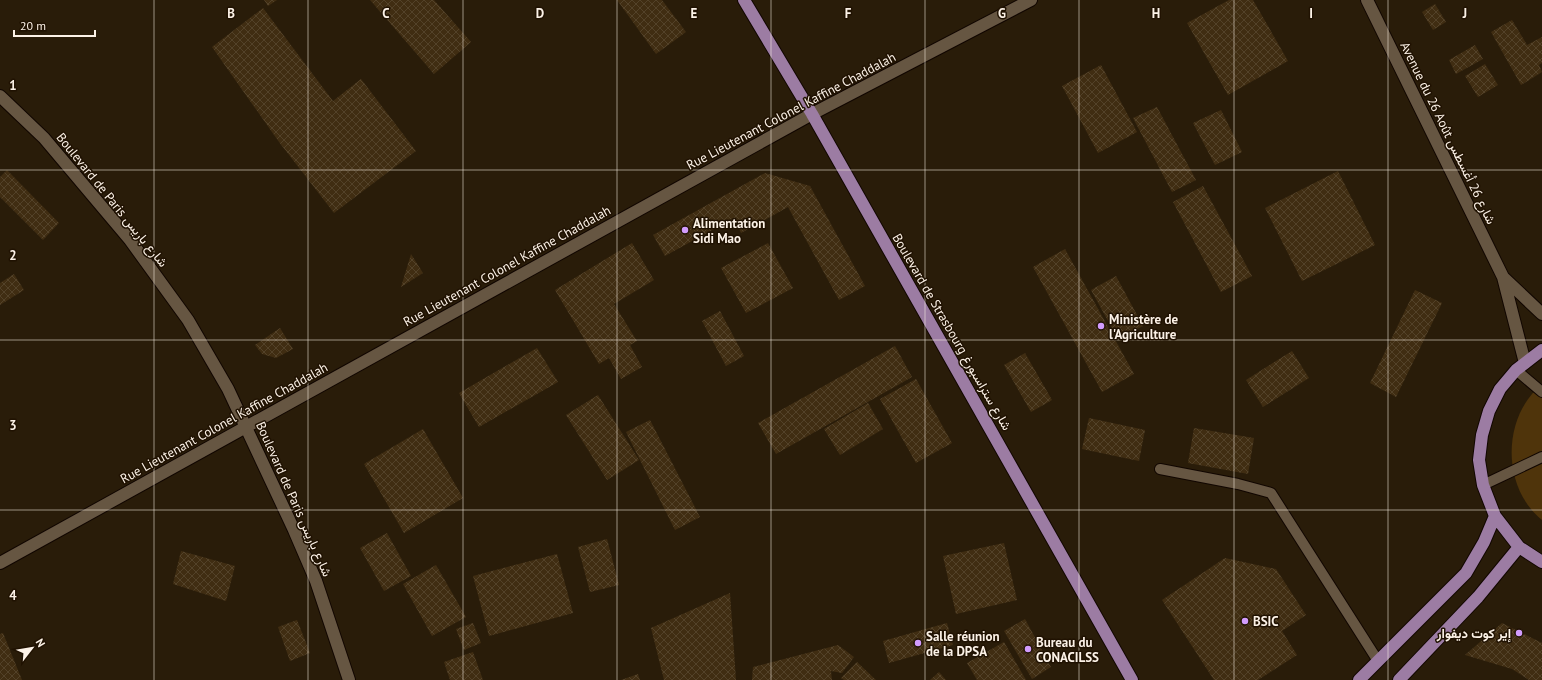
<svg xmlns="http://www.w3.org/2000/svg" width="1542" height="680" viewBox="0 0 1542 680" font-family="'PT Sans',Vazirmatn,sans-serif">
<defs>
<pattern id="building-cross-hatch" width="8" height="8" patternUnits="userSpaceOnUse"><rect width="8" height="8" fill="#402d12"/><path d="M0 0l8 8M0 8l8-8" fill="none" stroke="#534229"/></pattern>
</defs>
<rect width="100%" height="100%" fill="#291c09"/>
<!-- green -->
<path fill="#4f340b" d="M1542 384V520C1501 487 1502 417 1542 384Z"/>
<!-- building -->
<path fill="url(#building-cross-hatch)" d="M264 0H277L268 6Z
M370 0H434L471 42 434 74Z
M617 0H662L686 32 656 54Z
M1229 0H1253L1288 61 1228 95 1187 23Z
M1435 4 1446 22 1433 30 1422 12Z
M263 8 333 101 361 79 416 151 334 213 279 142 212 47Z
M1512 20 1527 45 1542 37V63L1539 65 1542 72 1521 85 1491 32Z
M1475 45 1483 59 1456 74 1449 60Z
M1485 64 1498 85 1478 97 1465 76Z
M1101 65 1137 132 1098 153 1062 86Z
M1157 107 1196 180 1172 192 1133 118Z
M1221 110 1242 152 1215 165 1193 123Z
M7 170 59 223 43 240 0 197V177Z
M1338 171 1375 245 1302 281 1265 208Z
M765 173 810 186 865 286 839 300 788 207 741 233 734 218 665 256 653 235Z
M1203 186 1252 276 1221 292 1173 202Z
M632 243 654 280 614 304 637 341 630 345 642 367 621 379 609 358 599 364 555 290Z
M768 243 793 288 746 313 721 268Z
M1065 249 1134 374 1102 392 1033 267Z
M411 254 423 273 401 287Z
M14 274 24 290 0 305V283Z
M1116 276 1143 326 1118 339 1091 290Z
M1415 290 1442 303 1396 397 1370 383Z
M720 311 744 356 726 366 702 321Z
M280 328 293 349 276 358 262 354 255 345Z
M895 346 912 377 776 454 758 423Z
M537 348 558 382 479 427 459 393Z
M1292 351 1309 378 1263 407 1246 380Z
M1025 353 1052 400 1031 412 1004 365Z
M916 379 952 443 916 463 880 399Z
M598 395 639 460 607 480 566 415Z
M868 403 883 429 840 455 824 429Z
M1089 418 1145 430 1139 461 1082 449Z
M650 420 700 517 675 530 626 432Z
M1194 428 1254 438 1248 474 1188 463Z
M423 429 463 498 404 533 364 464Z
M387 533 411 576 384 591 360 548Z
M607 539 619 585 590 592 578 547Z
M1004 543 1017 600 956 614 943 556Z
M181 551 235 566 226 601 173 584Z
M557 554 573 613 489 636 473 576Z
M1225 558 1276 569 1306 615 1282 631 1297 655 1258 680H1214L1162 600Z
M436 565 466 617 432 636 403 584Z
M730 593 736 680H664L651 628Z
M1025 619 1051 667 1032 679 1004 631Z
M297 620 310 653 290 661 278 627Z
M473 623 481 643 464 650 456 629Z
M947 623 953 645 889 663 883 641Z
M1502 623 1542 643V680H1529L1512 669 1465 655Z
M3 633 22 680H0V634Z
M1004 642 1026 680H977L967 663Z
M838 645 854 657 842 673 831 671 832 680H752L753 667Z
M473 652 483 680H450L444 662Z
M857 662 876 680H844L841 678Z
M939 672 946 680H930Z
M638 674 640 680H621Z"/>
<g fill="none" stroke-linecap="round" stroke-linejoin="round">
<!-- lane casing -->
<g stroke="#110600" stroke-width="12">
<path id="lane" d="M1516 370 1542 392
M1160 469 1238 484 1271 493 1378 661
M1483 485 1542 457"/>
</g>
<!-- street casing -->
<g stroke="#110600" stroke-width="14">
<path id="street" d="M0 96 44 138 130 240 188 320 228 389 294 530 316 581 349 680
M0 563 812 114 1031 0"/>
</g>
<!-- secondary casing -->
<g stroke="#110600" stroke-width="14">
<path id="secondary" d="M1367 0 1503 277 1525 363
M1503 277 1542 314"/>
</g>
<!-- primary casing -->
<g stroke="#110600" stroke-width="14">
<path id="primary" d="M744 0 812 114 1132 680
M1542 350 1516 370 1500 389 1489 411 1482 435 1479 460 1483 485 1495 516 1519 547 1542 562
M1359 680 1466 573 1484 542 1495 516
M1399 680 1478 597 1519 547"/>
</g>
<!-- lane -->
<use href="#lane" stroke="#665642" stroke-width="10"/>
<!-- street -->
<use href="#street" stroke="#665642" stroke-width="12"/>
<!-- secondary -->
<use href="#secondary" stroke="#665642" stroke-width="12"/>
<!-- primary -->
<use href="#primary" stroke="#9c7ca3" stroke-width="12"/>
</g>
<!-- grid -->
<path fill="none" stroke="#fcf2e7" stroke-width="1" stroke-opacity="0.55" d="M154 0V680M308 0V680M463 0V680M617 0V680M771 0V680M925 0V680M1079 0V680M1234 0V680M1388 0V680M0 170H1542M0 340H1542M0 510H1542"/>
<!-- markers -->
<g fill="#d29cfd" stroke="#201202" stroke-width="1.5">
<circle cx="685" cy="230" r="4"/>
<circle cx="1101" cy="326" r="4"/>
<circle cx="1245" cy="621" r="4"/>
<circle cx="1519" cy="633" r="4"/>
<circle cx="918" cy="643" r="4"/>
<circle cx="1028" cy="649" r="4"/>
</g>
<g text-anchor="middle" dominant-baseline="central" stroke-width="3" stroke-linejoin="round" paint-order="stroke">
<!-- street labels -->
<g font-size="13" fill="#fcf2e7" stroke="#201202">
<text transform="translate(791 111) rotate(-28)">Rue Lieutenant Colonel Kaffine Chaddalah</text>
<text transform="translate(1448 133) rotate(64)">Avenue du 26 Août شارع 26 أغسطس</text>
<text transform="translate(112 200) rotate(51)">Boulevard de Paris شارع باريس</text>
<text transform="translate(507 266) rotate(-29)">Rue Lieutenant Colonel Kaffine Chaddalah</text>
<text transform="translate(952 332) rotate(60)">Boulevard de Strasbourg شارع ستراسبورغ</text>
<text transform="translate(224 423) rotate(-29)">Rue Lieutenant Colonel Kaffine Chaddalah</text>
<text transform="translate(294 499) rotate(66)">Boulevard de Paris شارع باريس</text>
</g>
<!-- poi labels -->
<g font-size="13" font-weight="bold" fill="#fcf2e7" stroke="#201202" text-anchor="start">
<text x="693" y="223">Alimentation<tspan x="693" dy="15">Sidi Mao</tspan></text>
<text x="1109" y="319">Ministère de<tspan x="1109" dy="15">l'Agriculture</tspan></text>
<text x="1253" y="621">BSIC</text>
<text x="1511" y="633" text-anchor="end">إير كوت ديفوار</text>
<text x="926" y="636">Salle réunion<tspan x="926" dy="15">de la DPSA</tspan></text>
<text x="1036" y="642">Bureau du<tspan x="1036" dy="15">CONACILSS</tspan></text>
</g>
</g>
<g font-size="13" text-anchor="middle" font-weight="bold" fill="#fcf2e7" stroke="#201202" stroke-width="3" stroke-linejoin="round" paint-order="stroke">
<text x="231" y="18">B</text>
<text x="386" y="18">C</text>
<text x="540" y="18">D</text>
<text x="694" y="18">E</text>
<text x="848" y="18">F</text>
<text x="1002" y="18">G</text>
<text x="1156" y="18">H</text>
<text x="1311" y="18">I</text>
<text x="1465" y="18">J</text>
<text x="13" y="90">1</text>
<text x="13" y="260">2</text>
<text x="13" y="430">3</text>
<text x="13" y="600">4</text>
</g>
<!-- north arrow -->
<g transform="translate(32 648) rotate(59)" stroke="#201202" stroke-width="3" paint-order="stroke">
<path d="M0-3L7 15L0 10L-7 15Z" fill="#fcf2e7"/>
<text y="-6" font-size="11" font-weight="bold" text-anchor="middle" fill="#fcf2e7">N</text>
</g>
<!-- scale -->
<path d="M14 30v6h81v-6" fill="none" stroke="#fcf2e7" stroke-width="2"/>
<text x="20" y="30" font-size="12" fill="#fcf2e7" stroke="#201202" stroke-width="3" paint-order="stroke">20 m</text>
</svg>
